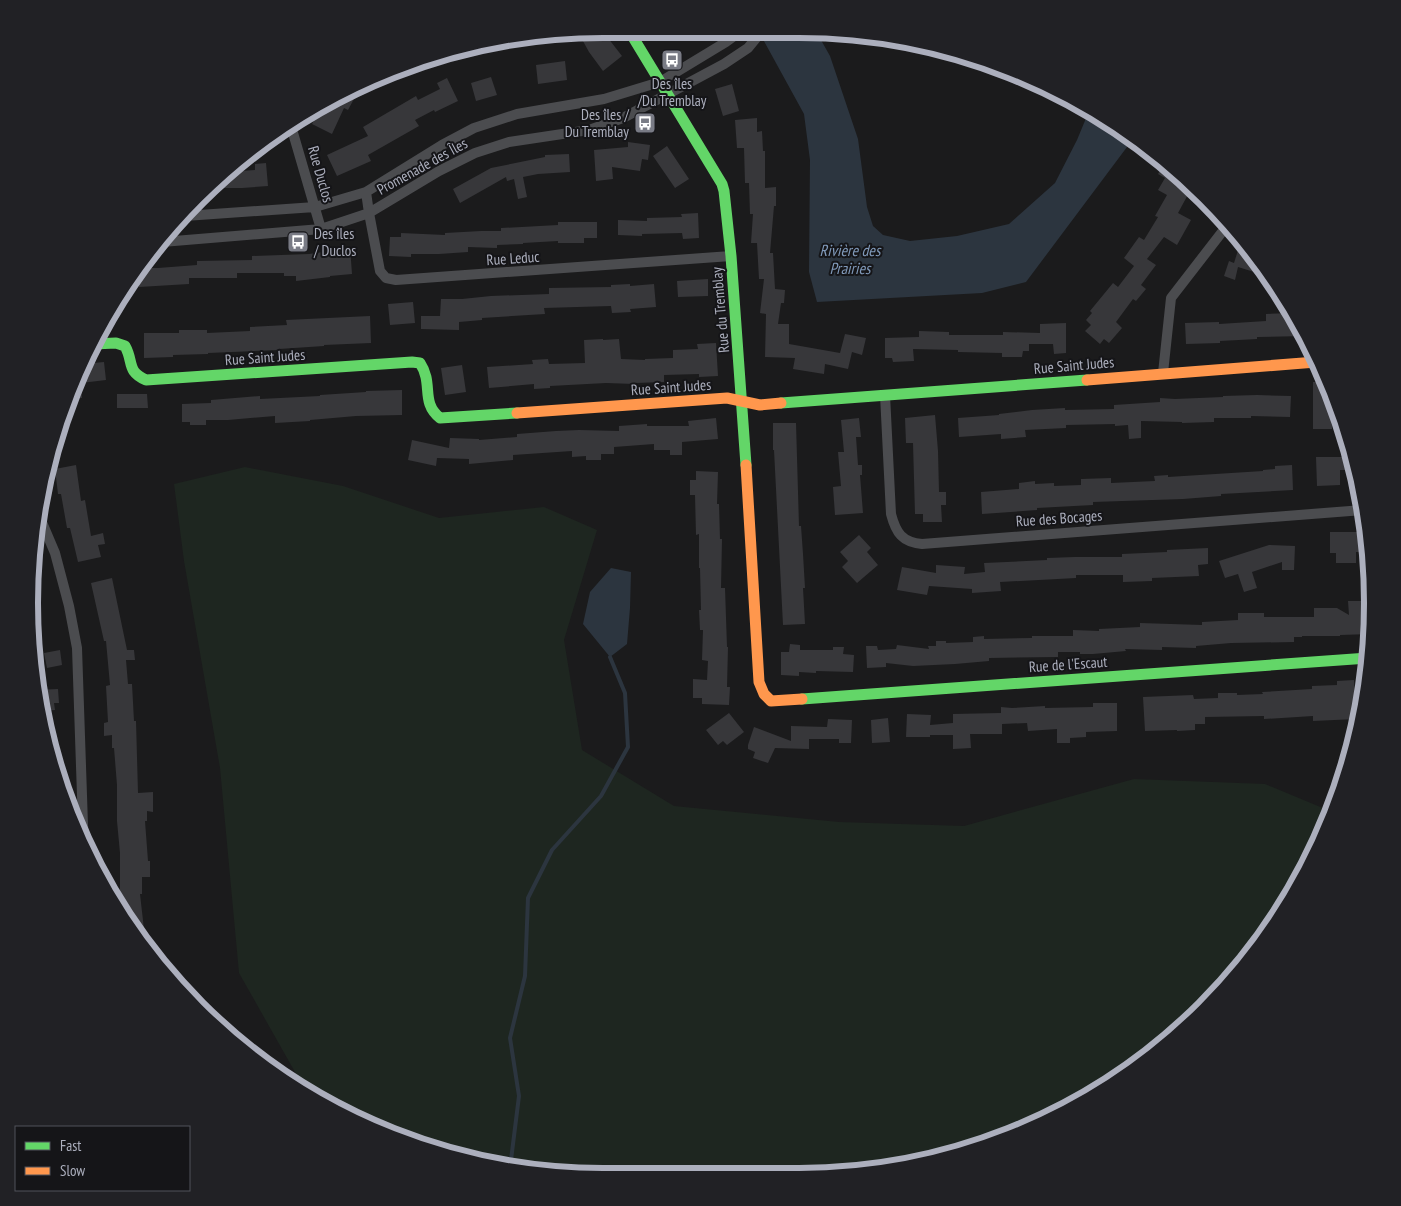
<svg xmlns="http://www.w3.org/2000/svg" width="1401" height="1206" viewBox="0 0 1401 1206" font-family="'PT Sans Narrow',sans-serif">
<rect width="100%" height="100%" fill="#1b1b1c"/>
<!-- green -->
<path fill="#1e2620" d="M245 467 343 486 439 518 544 507 597 530 564 640 582 750 674 806 839 822 964 826 1134 779 1265 784 1330 811 1313 857 1254 952 1177 1035 1085 1100 983 1147 836 1176 603 1177 491 1166 384 1134 304 1091V1088L239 973 220 768 184 561 174 484Z"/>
<!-- water -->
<path fill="#2c353f" d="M759 32 817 33 830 56 858 139 867 207 873 226 883 235 910 241 957 236 1009 224 1055 183 1077 140 1089 111 1133 139 1026 282 982 293 817 302 809 272 810 160 804 114Z
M611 568 631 572 630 608 627 644 610 657 583 624 590 592Z"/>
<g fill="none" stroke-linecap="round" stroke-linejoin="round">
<!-- stream -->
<path stroke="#2c353f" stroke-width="4" d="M510 1168 519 1096 510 1038 525 976 528 898 552 850 601 796 628 747 625 693 610 657"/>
</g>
<!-- building -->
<path fill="#37373a" d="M601 29 622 56 603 71 589 52 578 32Z
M565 61 567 80 538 84 536 65Z
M491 77 497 95 476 101 471 83Z
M447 78 458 101 435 112 434 110 415 120 419 126 368 155 371 161 337 176 327 155 368 136 363 127 416 96 418 100 440 89 437 83Z
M732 84 739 111 723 116 715 89Z
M344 91 355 97 348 110 344 108 332 134 312 124 320 109 323 111 328 102Z
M757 118V132L762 131 763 151H765V188L776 187V206H774L770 253H773L775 289 785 290 784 303H781L778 324H789V344L840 353 845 334 866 338 862 355 852 352 848 369 825 364 824 374 793 369 795 358 765 357 766 314 760 313 764 279H759L757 243H751L753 214H750L749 183H745L744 148H737L735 120Z
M628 142 650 145 648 160 642 159 640 171 612 167 613 179 596 181 594 150 628 147Z
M667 146 689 179 675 188 653 156Z
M569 154 570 172 538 174 523 177 527 197 518 199 514 179 507 181 506 177 460 203 453 189 491 168 545 157V155Z
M266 163 268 186 242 188H209L223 172H241V171L255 170V164Z
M1164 163 1191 189 1178 213 1191 220 1177 245 1164 237 1147 259 1156 265 1141 285 1146 289 1136 301 1133 299 1116 322 1122 328 1109 343 1104 339 1100 344 1085 331 1091 325 1086 320 1092 313 1090 311 1113 283 1118 287 1134 266 1124 258 1139 237 1144 240 1158 217 1155 216 1167 195 1158 190 1165 178 1158 174Z
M698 213 699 238 683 239 682 233 642 234V236L618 235V220L647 221V218L682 217 681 214Z
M558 222H597V238H584V243H558V241L523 243V244L497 245V248L468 247V252L439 254H411V257L389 256 390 237H401V233L445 235V233L481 231H501V228L558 225Z
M350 247 352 274 330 276V277L296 281V276H284V273H237V278H189V284L139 287V268H158L197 265V261L252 260V256L309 254 337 250V248Z
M1239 247 1248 250 1267 276 1238 267 1235 280 1224 276 1229 261 1234 263Z
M708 279V296L678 297 677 281Z
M630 284V286L654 284 656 307 630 309 631 312 612 313 611 306 544 308 545 314 482 318V320L459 322V330L421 329V316H440L441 299H462L491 296 549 294V288L611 287V285Z
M413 302 415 323 390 325 388 304Z
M1293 313 1305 336 1257 337V339L1220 341V343L1186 344 1185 323 1219 322V324L1266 321V314Z
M370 316 371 343 324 345V346L279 349V350L208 353V354L173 355V357L144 358V333H179V330H207V333L250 331V327L287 325 286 320Z
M1066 323V353L1054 354 1053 344H1029V351H1023L1022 357H1002V353L958 352V350L913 349 914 361 893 362 892 358H885V338L919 337V331L949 332V335H1003V332L1040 333V324Z
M603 339V340L619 339 621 359 645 360V359L673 358V350L698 349 697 344 716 343 718 376 699 377V374L664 375V382L635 383V384L606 383 550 386V388L534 389V384L489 388 487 367 533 364 532 360 548 359 549 364 585 363 584 340Z
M104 362 106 380 81 383 82 398 68 399 72 384 83 364Z
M462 365 466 392 445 395 441 368Z
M1313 382H1325L1328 389V405H1333L1332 429H1313Z
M402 390V415L356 416 310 420V421L275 423V416L228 420H206V425H190V422H182V404L211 403V400L260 396V399L320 396V395L366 392V391Z
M117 394H147L148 408H117Z
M1257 395 1291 396 1290 417 1251 416V418H1214V422L1182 423V422L1141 421V438L1129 439 1128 425 1115 426V424L1066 425V428L1025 430 1026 437 1001 439V434L959 437 958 418 999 415V414L1032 410 1065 408V410L1114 409V405L1160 402V398L1175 399 1223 397V396Z
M935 415 938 451 939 492H946V505H941L942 522H923V514H915L913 443H906L905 418Z
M716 418 718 439 682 442V455H670V450H654V444L614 447V454H601V460H586V456L572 457V451L513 455V460L469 464V459L437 458 436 466 408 460 412 440 449 448 450 438 479 439V440L517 437V434L556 431 579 430 619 431V426L647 424V426H689L688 421Z
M859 418 861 437H856L858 465H862V475H860L863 513 835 515 833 487 841 486 838 452H844L841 420Z
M773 423H796L799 526H801L803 554 805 588H803L805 624 783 625 774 450H773Z
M1316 457H1345L1346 470H1340V485L1317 486Z
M76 465 81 501 85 500 91 536 103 533 105 544 98 545 101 557 78 562 70 528H67L61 494H58L55 469Z
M1292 465 1293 490 1221 494V496L1183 499 1093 502V505L1037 508V510L982 514 981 492 1019 489V483L1035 481V484L1054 483V486L1081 485V479L1111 478V483L1155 481 1154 476 1168 475V477L1263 471V470L1275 469V466Z
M696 471 718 472 717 504H719L720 539H722L721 588H725L727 647H728L727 687H730L729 705 702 704V698H693V679L707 680 708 661 702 660 703 630H700L699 610H701L700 568H699V534L696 535 695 495H690V480H696Z
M1330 532H1363V552H1356V563H1336V553H1330Z
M859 535 871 548 867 552 878 565 857 583 842 567 848 561 840 552Z
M1269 545 1295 546 1294 570H1282V562L1252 572 1257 588 1244 592 1238 574 1225 578 1219 561Z
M1208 548V564L1198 565 1199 576 1152 578V581L1123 582V575H1076V578L1000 582 1001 591 972 593V589L929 586 927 595 897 590 902 567 936 573V565L965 567 964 574 985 572 984 563 1047 560V558L1075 557H1122V554L1167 552V550Z
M112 578 127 650H134L135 660H126L128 684H132L134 721H136L138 793 153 792V812L147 811V821H145L148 861H150V877H142V894H140L146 947 126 922 122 895H120V853L117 821V785L114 748H112V735L104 736V723L108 722 106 686 110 685 106 641H104L91 583Z
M1348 601H1364V610L1370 609 1371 634 1340 635V636H1302V637H1294V642L1231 643 1196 646V648L1162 647V650L1125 649 1126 651 1093 654H1080V652H1058V657L989 658V661L955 664 913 666 886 663V667L867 668 866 646H877L878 650 896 649 897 645 929 649 928 646H936V641H946V643L973 642V637L984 636V639L1032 638V636H1073V630L1099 631V629L1140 627V623L1202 625V622L1238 620V613H1264V617H1314V608H1337L1349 615Z
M790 644 800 645V650H833V647H844L843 654 854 655 853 672 816 671V673L799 672V676L781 675V652H789Z
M60 650 62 665 47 668 44 653Z
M1354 680 1356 719 1313 721V716L1264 719V716L1205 717V724H1195V730L1177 731V730L1145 731 1143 697 1193 695 1194 699 1218 698V693H1237V695L1263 694 1262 692 1312 689V686L1337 685V681Z
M58 689 59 703H54L55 710 41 711 37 690Z
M1093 703H1117V731L1086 732V737L1070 738V743H1057V729L1028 731 1027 723 1002 724V734H970L971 748 953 749V735H930V737H906L907 714 931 715 930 725 953 723V714L1001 713V707L1012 708 1045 706V708L1093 707Z
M729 713 744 732 727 745 723 741 718 745 706 730Z
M888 718 890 742 872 743 871 720Z
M828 719 852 720 851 743H839V739H809V749L775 748 768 763 753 758 755 752 748 749V745L754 727 791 741V726L827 727Z"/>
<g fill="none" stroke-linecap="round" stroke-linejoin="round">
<!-- street -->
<path stroke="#4b4c4f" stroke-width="10" d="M291 126 321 229
M366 192 369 213 380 271 386 278 396 280 731 256
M185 216 315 207 366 192 442 145 474 128 517 114 604 99 660 82 726 42 741 31
M162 242 321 229 369 213 439 171 475 153 509 142 589 130 623 118 724 64 748 48 757 37 761 32
M1163 373 1171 298 1229 223
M885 395 891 514C896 533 902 542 922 544L1363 510
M38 513 55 553 69 606 77 648 83 825 84 838"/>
<!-- fast -->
<path stroke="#63d668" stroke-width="11" d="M628 29 722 184 724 191 731 256 746 465
M93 344 116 343 125 346C134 362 126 371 146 380L412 362 420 363C434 384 420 402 440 418L517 413
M781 403 1087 380
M802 699 1368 658"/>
<!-- slow -->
<path stroke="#ff974d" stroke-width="11" d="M1087 380 1316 362
M517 413 727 398 760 405 781 403
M746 465 759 682 764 694 771 701 802 699"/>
</g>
<!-- icons -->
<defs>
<g id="bus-square" transform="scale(1.125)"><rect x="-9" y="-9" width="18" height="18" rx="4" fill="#797b85" stroke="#151518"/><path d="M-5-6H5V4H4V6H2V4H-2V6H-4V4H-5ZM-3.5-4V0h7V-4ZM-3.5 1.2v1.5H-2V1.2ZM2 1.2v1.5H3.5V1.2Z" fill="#fff"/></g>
</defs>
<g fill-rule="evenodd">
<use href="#bus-square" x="672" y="60"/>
<use href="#bus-square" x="645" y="123"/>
<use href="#bus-square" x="298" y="242"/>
</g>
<g text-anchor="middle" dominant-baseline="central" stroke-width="4" stroke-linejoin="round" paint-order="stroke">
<!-- poi labels -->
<g font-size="15" fill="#acafbd" stroke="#151518">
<text x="672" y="83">Des îles<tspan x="672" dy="17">/Du Tremblay</tspan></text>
<text x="629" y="114" text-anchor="end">Des îles /<tspan x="629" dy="17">Du Tremblay</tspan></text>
<text x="314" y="233" text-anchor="start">Des îles<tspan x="314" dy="17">/ Duclos</tspan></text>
</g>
<!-- street labels -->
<g font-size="15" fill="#acafbd" stroke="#151518">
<text transform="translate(422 166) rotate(-29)">Promenade des Îles</text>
<text transform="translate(321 174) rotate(74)">Rue Duclos</text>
<text transform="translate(513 258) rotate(-4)">Rue Leduc</text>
<text transform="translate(720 310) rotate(-95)">Rue du Tremblay</text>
<text transform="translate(265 357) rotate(-4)">Rue Saint Judes</text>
<text transform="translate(1074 365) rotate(-5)">Rue Saint Judes</text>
<text transform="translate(671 387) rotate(-4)">Rue Saint Judes</text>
<text transform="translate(1059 518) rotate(-4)">Rue des Bocages</text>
<text transform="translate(1068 664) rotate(-4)">Rue de l'Escaut</text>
</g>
<!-- water labels -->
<g font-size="16" font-style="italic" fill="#819aba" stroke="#151518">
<text x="850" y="250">Rivière des<tspan x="850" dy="18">Prairies</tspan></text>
</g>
</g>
<!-- crop -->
<path d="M0 0H1401V1206H0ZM603 38H799A565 565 0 0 1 1364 603V603A565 565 0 0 1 799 1168H603A565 565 0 0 1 38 603V603A565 565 0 0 1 603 38Z" fill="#212125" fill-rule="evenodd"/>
<path fill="none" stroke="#acafbd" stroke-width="6" d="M603 38H799A565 565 0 0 1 1364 603V603A565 565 0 0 1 799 1168H603A565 565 0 0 1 38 603V603A565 565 0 0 1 603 38Z"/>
<!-- legend -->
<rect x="15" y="1126" width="175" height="65" fill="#151518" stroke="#51535a"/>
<rect x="25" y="1142" width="25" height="8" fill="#63d668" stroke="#51535a"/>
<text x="60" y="1151" font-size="15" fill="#acafbd">Fast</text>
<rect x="25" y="1167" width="25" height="8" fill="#ff974d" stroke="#51535a"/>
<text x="60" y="1176" font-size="15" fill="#acafbd">Slow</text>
</svg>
